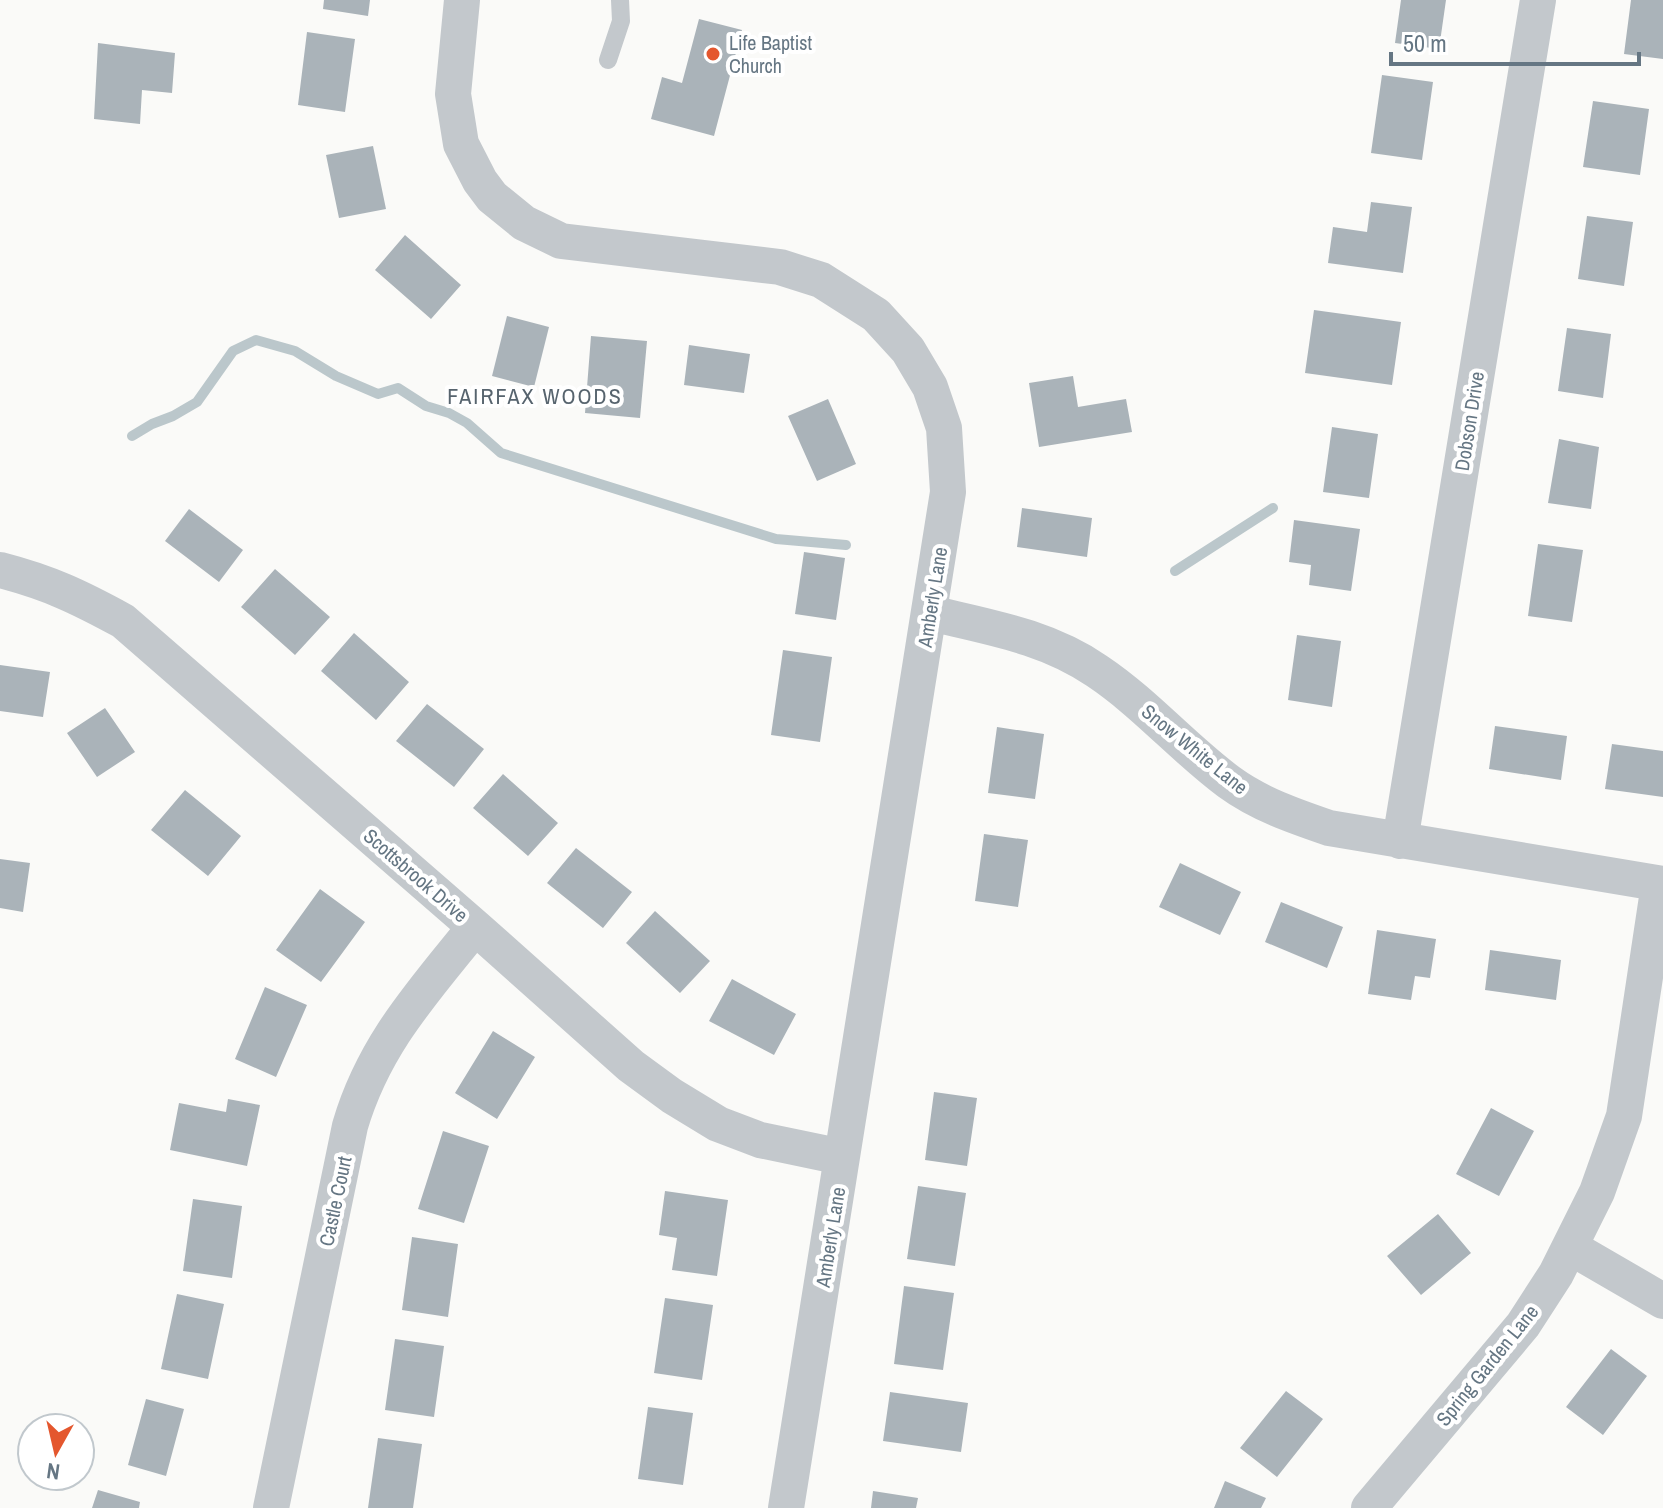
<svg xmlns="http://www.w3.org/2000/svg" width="1663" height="1508" viewBox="0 0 1663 1508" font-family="'Archivo Narrow',sans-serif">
<rect width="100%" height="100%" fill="#fafaf8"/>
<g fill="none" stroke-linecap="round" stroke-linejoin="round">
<!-- stream -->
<path stroke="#bbc7cb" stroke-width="10" d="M132 436 152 424 173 416 197 402 233 351 256 340 295 351 336 376 378 394 398 388 426 406 449 413 467 423 501 453 776 539 846 545
M1175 571 1273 508"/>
</g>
<!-- building -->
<path fill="#aab3b9" d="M324 0H370L368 16 323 9Z
M1401 0H1446L1439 49 1395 43Z
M1631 0H1663V59L1624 54Z
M699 19 742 30 714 136 651 119 662 77 682 83Z
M307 32 355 39 345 112 298 105Z
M98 43 175 53 172 93 142 90 140 124 94 119Z
M1382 75 1433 82 1422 160 1371 153Z
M1593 101 1649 109 1640 175 1583 167Z
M373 146 386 209 339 218 326 155Z
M1371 202 1412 207 1403 273 1328 263 1333 227 1367 232Z
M1587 216 1633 222 1624 286 1578 279Z
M405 235 461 285 431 319 375 270Z
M1314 310 1401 322 1392 385 1305 373Z
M507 316 549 327 534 387 492 376Z
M1567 328 1611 334 1603 398 1558 391Z
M591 336 647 341 640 418 585 413Z
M689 345 750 354 744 393 684 385Z
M1073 376 1078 407 1126 399 1132 432 1039 447 1029 383Z
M828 399 856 464 817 481 788 416Z
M1332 427 1378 434 1369 498 1323 492Z
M1559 439 1599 447 1591 509 1548 503Z
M1022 508 1092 518 1087 557 1017 547Z
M189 509 243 550 219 582 165 541Z
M1294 520 1360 529 1351 591 1309 585 1311 565 1289 562Z
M1538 544 1583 550 1572 622 1528 616Z
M804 552 845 558 836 620 795 614Z
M275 569 330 617 295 655 241 607Z
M354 633 409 682 376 720 321 671Z
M1297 635 1341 641 1332 707 1288 700Z
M783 650 832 657 820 742 771 735Z
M0 665 50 672 43 717 0 711Z
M427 704 484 749 454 787 396 741Z
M105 708 135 752 97 777 67 733Z
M1495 726 1567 736 1561 780 1489 769Z
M997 727 1044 734 1035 799 988 793Z
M1612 744 1663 751V797L1605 789Z
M503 774 558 823 528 856 473 808Z
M185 790 241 836 208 876 151 830Z
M984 834 1028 840 1018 907 975 901Z
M576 848 632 892 603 928 547 883Z
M0 859 30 863 23 912 0 908Z
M1180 863 1241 892 1220 935 1159 907Z
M320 889 365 922 321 982 276 950Z
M1281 902 1343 927 1327 968 1265 942Z
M655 911 710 961 680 993 626 943Z
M1377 930 1436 939 1430 978 1415 976 1411 1000 1368 994Z
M1490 950 1561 960 1556 1000 1485 990Z
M732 979 796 1014 774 1055 709 1021Z
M265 987 307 1005 276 1077 235 1059Z
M493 1031 535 1057 497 1119 455 1093Z
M934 1092 977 1098 967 1166 925 1160Z
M228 1099 260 1105 247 1166 170 1150 179 1103 226 1112Z
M1491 1108 1534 1131 1499 1196 1456 1174Z
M443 1131 489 1146 464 1223 418 1209Z
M918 1186 966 1193 955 1266 907 1259Z
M665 1191 728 1200 717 1276 672 1270 677 1238 659 1235Z
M193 1199 242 1206 232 1278 183 1271Z
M1438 1214 1471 1253 1421 1295 1387 1256Z
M412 1237 458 1244 448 1317 402 1310Z
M904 1286 954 1293 943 1370 894 1364Z
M177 1294 224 1304 208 1379 161 1369Z
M665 1298 713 1305 702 1380 654 1373Z
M395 1339 444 1346 434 1417 385 1410Z
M1611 1349 1647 1376 1603 1435 1566 1407Z
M1286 1391 1323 1419 1277 1477 1240 1448Z
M890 1392 968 1403 961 1452 883 1441Z
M146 1399 184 1409 166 1476 128 1465Z
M648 1407 693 1413 683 1485 638 1479Z
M378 1438 422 1444 413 1508H368Z
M1225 1481 1266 1498 1261 1508H1214Z
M98 1490 140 1502 139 1508H92Z
M873 1491 918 1498 916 1508H871Z"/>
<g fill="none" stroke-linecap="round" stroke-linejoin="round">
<!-- service -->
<path stroke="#c3c8cc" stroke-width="18" d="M608 60 621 21 620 0"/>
<!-- minor -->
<path stroke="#c3c8cc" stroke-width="36" d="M462 0 453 94 461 144 480 181 492 197 524 223 561 241 780 267 821 280 876 315 908 350 930 387 944 428 948 492 786 1508
M0 570C50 583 79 597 123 621L475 927 631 1066 672 1096 718 1124 760 1140 842 1157
M930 613C988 627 1046 636 1097 671 1145 703 1183 748 1229 782 1259 804 1294 816 1329 828L1663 884
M1400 841 1538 0
M1570 1247 1663 1301
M271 1508 350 1126C374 1044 423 992 475 927
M1369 1508 1523 1325 1556 1274 1597 1192 1624 1116 1659 884"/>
</g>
<!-- markers -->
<circle fill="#e4572e" stroke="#fff" stroke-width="3" cx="713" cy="54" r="8"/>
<g text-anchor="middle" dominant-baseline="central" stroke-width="8" stroke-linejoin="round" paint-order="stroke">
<!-- poi labels -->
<g font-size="20" fill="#657683" stroke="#fff" text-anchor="start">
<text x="729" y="42">Life Baptist<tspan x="729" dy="23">Church</tspan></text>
</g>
<!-- street labels -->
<g font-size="20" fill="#657683" stroke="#fff">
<text transform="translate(1469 421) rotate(-81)">Dobson Drive</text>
<text transform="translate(932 597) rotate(-81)">Amberly Lane</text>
<text transform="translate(1195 749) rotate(39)">Snow White Lane</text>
<text transform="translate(416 875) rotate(41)">Scottsbrook Drive</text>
<text transform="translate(335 1201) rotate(-78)">Castle Court</text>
<text transform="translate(830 1237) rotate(-81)">Amberly Lane</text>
<text transform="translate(1487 1365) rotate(-51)">Spring Garden Lane</text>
</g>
<!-- neighbourhood labels -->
<g font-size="22" letter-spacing="2" fill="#57646e" stroke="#fff">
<text x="535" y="396">FAIRFAX WOODS</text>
</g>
</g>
<!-- north arrow -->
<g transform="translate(56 1452) rotate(188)"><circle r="38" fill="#ffffff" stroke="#c1c8cd" stroke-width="2"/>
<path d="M0-6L14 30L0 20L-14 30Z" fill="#e4572e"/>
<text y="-12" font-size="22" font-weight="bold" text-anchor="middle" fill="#657683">N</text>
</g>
<!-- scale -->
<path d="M1391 52v12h248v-12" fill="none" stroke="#657683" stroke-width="4"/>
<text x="1403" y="52" font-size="24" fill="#657683" stroke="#ffffff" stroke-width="6" paint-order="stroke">50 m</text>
</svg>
